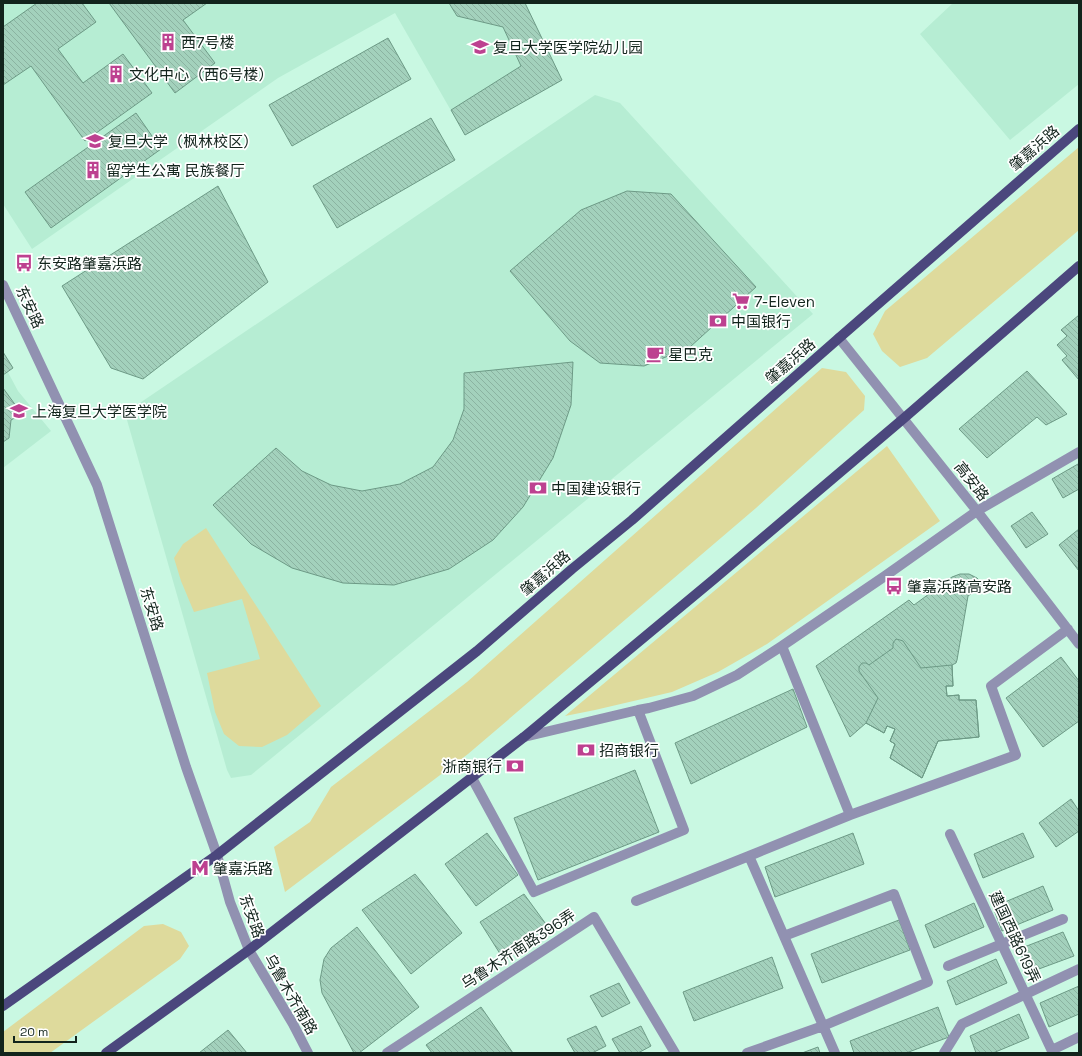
<svg xmlns="http://www.w3.org/2000/svg" width="1082" height="1056" viewBox="0 0 1082 1056" font-family="'Space Grotesk','Noto Sans SC',sans-serif">
<defs>
<pattern id="building-back-hatch" width="6" height="6" patternUnits="userSpaceOnUse"><rect width="6" height="6" fill="#a3d1bc"/><path d="M-1 5l2 2M0 0l6 6M5-1l2 2" fill="none" stroke="#8bb3a1"/></pattern>
</defs>
<rect width="100%" height="100%" fill="#c9f8e2"/>
<!-- built -->
<path fill="#b6edd3" d="M3 3H525L562 80 465 135 395 13 278 78 32 249 3 204Z
M953 3H1079V84L1010 140 920 34Z
M595 95 620 103 813 314 251 775 231 778 227 770 125 413Z
M3 363 18 391 51 431 3 468Z"/>
<!-- grass -->
<path fill="#deda9c" d="M1079 147V230L927 358 900 367 882 351 873 334 885 311Z
M822 368 846 372 865 396 864 410 756 508 468 754 285 892 274 847 310 822 331 787 467 682Z
M887 446 940 521 767 644 718 672 672 692 595 710 565 716Z
M206 528 321 706 287 735 262 747 239 746 224 734 215 712 207 673 260 659 242 599 194 612 181 581 174 558 183 544Z
M163 924 181 932 189 946 180 959 50 1053H3V1032L144 926Z"/>
<!-- building -->
<path fill="url(#building-back-hatch)" stroke="#6d9a86" d="M37 3H82L96 22 58 49 83 83 123 54 152 93 85 141 31 66 3 85V27Z
M109 3H207L183 20 215 63 175 93Z
M449 3H525L562 80 465 135 451 110 521 66 503 27 457 16Z
M388 38 411 79 292 146 269 105Z
M136 113 161 149 51 228 25 192Z
M431 118 455 160 337 228 313 186Z
M218 186 268 282 143 379 111 368 62 286Z
M627 191 671 194 756 287 690 347 644 366 600 363 570 341 510 271 581 210Z
M1079 315V380L1062 360 1067 356 1057 345 1067 336 1061 330Z
M3 352 13 368 3 375Z
M573 362 571 405 553 458 523 507 493 540 449 569 394 585 343 583 292 568 251 544 213 505 276 448 302 471 331 485 362 491 400 484 433 467 453 440 464 409V373Z
M1027 371 1067 414 1046 425 1037 417 987 458 959 429Z
M3 388 22 414 11 420 9 438 3 442Z
M1078 464 1079 466V489L1063 498 1052 479Z
M1032 512 1048 534 1026 548 1011 526Z
M1079 529V571L1059 545Z
M960 574H969L977 578 983 585 968 596 957 660 956 663 952 665 953 686H946L947 696 959 695V700H976L979 737 938 741 922 778 890 758 895 744 890 741 895 729 887 726 884 733 866 723 850 737 816 666 909 600 914 605 952 577Z
M896 639 900 640 903 641 921 668 952 665 953 686H946L947 696 959 695V700H976L979 737 938 741 922 778 890 758 895 744 890 741 895 729 887 726 884 733 866 723 878 698 859 671V667L862 663H866L869 665 893 648V643Z
M1061 657 1079 681V721L1043 747 1006 698Z
M793 689 807 727 691 784 675 743Z
M635 770 659 832 538 880 514 818Z
M1071 799 1079 811V831L1056 847 1039 823Z
M487 833 518 875 476 906 445 864Z
M853 833 864 864 775 897 765 867Z
M1023 833 1034 857 983 878 974 854Z
M415 874 462 933 411 974 362 910Z
M1043 886 1053 910 1002 931 993 907Z
M524 894 551 931 504 960 480 922Z
M974 903 984 927 934 948 925 925Z
M899 920 910 950 822 983 811 954Z
M357 927 419 1007 359 1053H354L322 993 320 980 324 959 331 948Z
M1063 932 1074 956 1028 973 1019 949Z
M772 957 783 988 694 1021 683 992Z
M996 959 1007 983 956 1005 947 981Z
M619 983 630 1003 602 1017 590 996Z
M1079 986V1014L1049 1027 1040 1003Z
M481 1007 513 1053H432L426 1045Z
M938 1007 949 1037 906 1053H854L850 1041Z
M1019 1014 1029 1038 993 1053H976L970 1036Z
M596 1026 606 1046 592 1053H575L567 1039Z
M641 1026 651 1046 638 1053H620L612 1039Z
M228 1030 247 1053H199Z
M818 1047 820 1053H802Z"/>
<g fill="none" stroke-linecap="round" stroke-linejoin="round">
<!-- minor -->
<path stroke="#9191b1" stroke-width="10" d="M3 285 97 485 186 767 217 855 230 902 249 950 293 1024 308 1053
M839 338 977 511 1079 644
M782 646 850 815 749 856 835 1053
M524 737 638 710 649 708 693 696 737 675 782 646 885 576 977 511 1079 452
M472 778 534 892 684 830 638 710
M850 815 1016 755 991 686 1068 629
M950 834 1053 1053
M636 901 749 856
M948 966 1063 919
M1052 1050 1079 1037
M387 1053 594 917 675 1053
M747 1053 823 1026 928 982 894 894 784 936
M944 1053 962 1024 1079 969"/>
<!-- major -->
<path stroke="#4b477d" stroke-width="10" d="M3 1006 217 855 477 651 572 569 632 520 839 338 1079 129
M106 1053 249 950 524 737 713 580 903 419 1079 266"/>
</g>
<!-- icons -->
<defs>
<g id="building-bare" transform="scale(1.38)"><path d="M-4-6H4V6H1V3H-1V6H-4ZM-2.5-4.3h1.7v1.8h-1.7ZM.8-4.3h1.7v1.8H.8ZM-2.5-1h1.7V.8h-1.7ZM.8-1h1.7V.8H.8Z" fill="#bd4190" stroke="#fff" stroke-width="2.5" paint-order="stroke"/></g>
<g id="school-bare" transform="scale(1.38)"><path d="M0-5L7-2L0 1L-7-2ZM-4 1L0 2.5L4 1V4Q0 6-4 4Z" fill="#bd4190" stroke="#fff" stroke-width="2.5" paint-order="stroke"/></g>
<g id="university-bare" transform="scale(1.38)"><path d="M0-5L7-2L0 1L-7-2ZM-4 1L0 2.5L4 1V4Q0 6-4 4Z" fill="#bd4190" stroke="#fff" stroke-width="2.5" paint-order="stroke"/></g>
<g id="bus-bare" transform="scale(1.38)"><path d="M-5-6H5V4H4V6H2V4H-2V6H-4V4H-5ZM-3.5-4V0h7V-4ZM-3.5 1.2v1.5H-2V1.2ZM2 1.2v1.5H3.5V1.2Z" fill="#bd4190" stroke="#fff" stroke-width="2.5" paint-order="stroke"/></g>
<g id="supermarket-bare" transform="scale(1.38)"><path d="M-6-5.5h2.5l.6 2H6L4.5 2H-2.5L-4.4-4H-6ZM-1.5 3.2a1.3 1.3 0 1 0 .1 0ZM3 3.2a1.3 1.3 0 1 0 .1 0Z" fill="#bd4190" stroke="#fff" stroke-width="2.5" paint-order="stroke"/></g>
<g id="bank-bare" transform="scale(1.38)"><path d="M-6-4H6V4H-6ZM0-2.3a2.3 2.3 0 1 0 0 4.6a2.3 2.3 0 1 0 0-4.6Z" fill="#bd4190" stroke="#fff" stroke-width="2.5" paint-order="stroke"/></g>
<g id="cafe-bare" transform="scale(1.38)"><path d="M-5.5-4.5H6V0H3Q3 3.5 0 3.5H-2.5Q-5.5 3.5-5.5 0ZM3-3.2v2h1.7v-2ZM-6 4.5H4V6H-6Z" fill="#bd4190" stroke="#fff" stroke-width="2.5" paint-order="stroke"/></g>
<g id="metro-bare" transform="scale(1.38)"><path d="M-5.5 5V-5H-3L0 0L3-5H5.5V5H3V-.5L0 4L-3-.5V5Z" fill="#bd4190" stroke="#fff" stroke-width="2.5" paint-order="stroke"/></g>
</defs>
<g fill-rule="evenodd">
<use href="#building-bare" x="168" y="42"/>
<use href="#school-bare" x="480" y="47"/>
<use href="#building-bare" x="116" y="74"/>
<use href="#university-bare" x="95" y="141"/>
<use href="#building-bare" x="93" y="170"/>
<use href="#bus-bare" x="24" y="263"/>
<use href="#supermarket-bare" x="741" y="301"/>
<use href="#bank-bare" x="718" y="321"/>
<use href="#cafe-bare" x="655" y="354"/>
<use href="#school-bare" x="19" y="411"/>
<use href="#bank-bare" x="538" y="488"/>
<use href="#bus-bare" x="894" y="586"/>
<use href="#bank-bare" x="586" y="750"/>
<use href="#bank-bare" x="515" y="766"/>
<use href="#metro-bare" x="200" y="868"/>
</g>
<g text-anchor="middle" dominant-baseline="central" stroke-width="3.5" stroke-linejoin="round" paint-order="stroke">
<!-- poi labels -->
<g font-size="15" fill="#12241c" stroke="#fff" text-anchor="start">
<text x="181" y="42">西7号楼</text>
<text x="493" y="47">复旦大学医学院幼儿园</text>
<text x="129" y="74">文化中心（西6号楼）</text>
<text x="108" y="141">复旦大学（枫林校区）</text>
<text x="106" y="170">留学生公寓 民族餐厅</text>
<text x="37" y="263">东安路肇嘉浜路</text>
<text x="754" y="301">7-Eleven</text>
<text x="731" y="321">中国银行</text>
<text x="668" y="354">星巴克</text>
<text x="32" y="411">上海复旦大学医学院</text>
<text x="551" y="488">中国建设银行</text>
<text x="907" y="586">肇嘉浜路高安路</text>
<text x="599" y="750">招商银行</text>
<text x="502" y="766" text-anchor="end">浙商银行</text>
<text x="213" y="868">肇嘉浜路</text>
</g>
<!-- street labels -->
<g font-size="15" fill="#12241c" stroke="#fff">
<text transform="translate(1034 148) rotate(-41)">肇嘉浜路</text>
<text transform="translate(30 307) rotate(65)">东安路</text>
<text transform="translate(790 361) rotate(-41)">肇嘉浜路</text>
<text transform="translate(972 481) rotate(52)">高安路</text>
<text transform="translate(545 573) rotate(-41)">肇嘉浜路</text>
<text transform="translate(152 609) rotate(73)">东安路</text>
<text transform="translate(252 916) rotate(70)">东安路</text>
<text transform="translate(1015 937) rotate(65)">建国西路619弄</text>
<text transform="translate(518 949) rotate(-33)">乌鲁木齐南路396弄</text>
<text transform="translate(291 994) rotate(60)">乌鲁木齐南路</text>
</g>
</g>
<!-- border -->
<rect width="1082" height="1056" fill="none" stroke="#12241c" stroke-width="8"/>
<!-- scale -->
<path d="M14 1036v6h62v-6" fill="none" stroke="#12241c" stroke-width="2"/>
<text x="20" y="1036" font-size="12" fill="#12241c" stroke="#ffffff" stroke-width="3" paint-order="stroke">20 m</text>
</svg>
